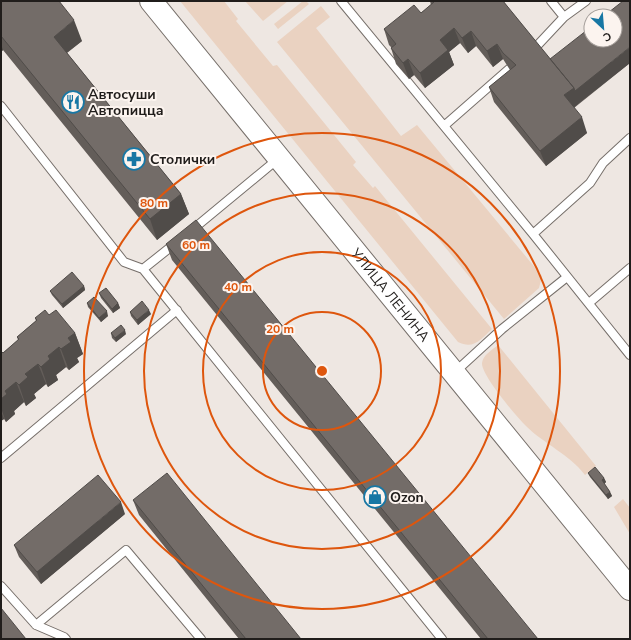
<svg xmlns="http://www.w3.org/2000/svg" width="631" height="640" viewBox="0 0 631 640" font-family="'Nunito Sans',sans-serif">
<rect width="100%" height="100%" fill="#eee7e2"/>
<!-- green -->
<path fill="#ead2c1" d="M180 1H224L238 19 236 21 273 66 277 65 356 162 353 165 373 188 375 186 492 329C481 339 474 350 458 342Z
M245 1H288L263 21Z
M303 1H306L309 4 278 29 274 24Z
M321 6 330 17 316 28 401 136 417 125 542 276 539 288 504 319 277 42Z
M498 345 596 466 585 475C569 454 544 444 526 426 517 417 481 375 482 363 483 355 492 350 498 345Z
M623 499 630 508V534L614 507Z"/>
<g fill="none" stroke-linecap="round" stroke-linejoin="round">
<!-- service casing -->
<g stroke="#766f6a" stroke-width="10">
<path id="service" d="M341 1 533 234 630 355
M551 1 564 17
M534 49 564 17 586 1
M1 106 124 262 143 269 177 242
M444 126 509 69
M192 230 279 158
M533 234 590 183 603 163 630 138
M143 269 442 639
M589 303 630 268
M455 372 502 329 567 277
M1 458 177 310
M1 586 36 625 126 550 201 639
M36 625 64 637 66 639"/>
</g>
<!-- secondary casing -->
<g stroke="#766f6a" stroke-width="24">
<g id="secondary">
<path id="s1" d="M151 1 630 589"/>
</g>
</g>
<!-- service -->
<use href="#service" stroke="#fff" stroke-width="8"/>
<!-- secondary -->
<use href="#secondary" stroke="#fff" stroke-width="22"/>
</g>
<!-- wall -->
<path fill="#635d59" d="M1 1 82 41 67 53 181 194 189 214 157 240 3 50 1 52Z
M430 1H503L550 59 630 63 574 108 587 133 546 166 494 102 489 87 510 70 503 59 493 67 476 46 468 53 460 43 449 52 454 65 425 88 414 75 409 79 396 64 391 48H392L389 45 384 29 421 13 431 5Z
M166 244 538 639H481L172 260Z
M84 286 85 290 63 308 52 295 50 291Z
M99 293 118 303 120 308 113 313 101 298Z
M87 303 108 316 101 322 88 307Z
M130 312 151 314 138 325 131 316Z
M49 315 75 333 83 354 77 358 79 362 69 370 66 367 56 375 58 380 48 387 46 384 34 394 36 398 26 406 24 402 14 411 15 414 6 422 4 419 1 421V351L3 353 18 340 17 337 36 321 35 318Z
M111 333 126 334 116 342 112 338Z
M588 473 604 478 606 482 604 484 610 492 612 496 608 499 590 477Z
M133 500 301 639H239L139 515Z
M125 514 41 584 19 557 14 545Z"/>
<!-- shaded-wall -->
<path fill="#504c49" d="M74 20 82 41 61 57 54 37Z
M454 28 460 43 449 52 454 65 425 88 420 73 440 40Z
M471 31 476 46 468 53 462 38Z
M1 44 3 50 1 52Z
M497 44 503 59 493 67 487 51Z
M630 47V63L579 103 575 91Z
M408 59 414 75 409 79 403 63Z
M574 88 579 103 570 111 564 95Z
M582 117 587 133 546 166 540 151Z
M181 194 189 214 157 240 150 219Z
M84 286 85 290 63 308 62 304Z
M118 303 120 308 113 313 112 309Z
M149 310 151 314 138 325 137 320Z
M107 311 108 316 101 322 99 318Z
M125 330 126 334 116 342 115 338Z
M75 333 83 354 77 358 79 362 69 370 61 349 68 338Z
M59 347 66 367 56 375 58 380 48 387 41 367 48 356Z
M38 364 46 384 34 394 36 398 26 406 19 385 25 374Z
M16 382 24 402 14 411 15 414 6 422 1 408V399L5 391Z
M1 411 4 419 1 421Z
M604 478 606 482 603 485 602 480Z
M610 492 612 496 608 499 606 495Z
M121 502 125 514 41 584 37 572Z"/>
<!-- building -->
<path fill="#736c68" stroke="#504c49" d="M1 1H59L74 20 54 37 181 194 150 219 1 36Z
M433 1H503L574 88 564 95 582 117 540 151 489 87 516 65 503 53 497 44 487 51 471 31 462 38 454 28 440 40 448 50 420 73 408 59 403 63 391 48 396 44 384 29 414 5 421 13 434 2Z
M623 1H630V47L575 91 574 88 550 59 591 27V40H615V16H604Z
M196 220 538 639H488L166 244Z
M72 272 84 286 62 304 50 291Z
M106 288 118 303 112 309 99 293Z
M94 297 107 311 99 318 87 303Z
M142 301 149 310 137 320 130 312Z
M45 310 49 315 56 310 75 333 68 338 71 342 61 349 59 347 48 356 50 359 41 367 38 364 25 374 28 377 19 385 16 382 5 391 7 394 1 399V351L3 353 19 339 17 337 37 320 35 318Z
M121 325 125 330 115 338 111 333Z
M595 467 604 478 602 480 610 492 606 495 588 473Z
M167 473 301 639H246L133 500Z
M98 475 121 502 37 572 14 545Z
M1 608 26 639H1Z"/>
<!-- distance rings -->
<g fill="none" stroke="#de560d" stroke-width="2">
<circle cx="322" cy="371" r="59"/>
<circle cx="322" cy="371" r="119"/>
<circle cx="322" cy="371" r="178"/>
<circle cx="322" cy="371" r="238"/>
</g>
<!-- icons -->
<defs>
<g id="restaurant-ring" transform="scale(1.15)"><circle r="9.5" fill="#fcf4ef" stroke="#1877a4" stroke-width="1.5"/><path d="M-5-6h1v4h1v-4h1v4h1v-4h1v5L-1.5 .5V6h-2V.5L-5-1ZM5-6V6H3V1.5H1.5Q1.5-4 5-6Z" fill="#1877a4"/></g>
<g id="pharmacy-ring" transform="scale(1.15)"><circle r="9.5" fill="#fcf4ef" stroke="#1877a4" stroke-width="1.5"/><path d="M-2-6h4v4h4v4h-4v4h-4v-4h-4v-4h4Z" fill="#1877a4"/></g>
<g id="shop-ring" transform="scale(1.15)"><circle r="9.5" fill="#fcf4ef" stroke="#1877a4" stroke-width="1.5"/><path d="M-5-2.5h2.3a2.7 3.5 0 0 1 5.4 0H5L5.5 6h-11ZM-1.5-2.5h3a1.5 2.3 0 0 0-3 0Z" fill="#1877a4"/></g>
</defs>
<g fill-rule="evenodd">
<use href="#restaurant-ring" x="73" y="102"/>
<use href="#pharmacy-ring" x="134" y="159"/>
<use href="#shop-ring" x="375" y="497"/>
</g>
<g text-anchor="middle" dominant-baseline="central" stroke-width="4" stroke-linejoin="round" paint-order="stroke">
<!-- poi labels -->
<g font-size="14" font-weight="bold" fill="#201d1b" stroke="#fcf4ef" text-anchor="start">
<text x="88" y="94">Автосуши<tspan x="88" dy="16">Автопицца</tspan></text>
<text x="150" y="159">Столички</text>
<text x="390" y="497">Ozon</text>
</g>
<!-- street labels -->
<g font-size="14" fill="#201d1b" stroke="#fcf4ef">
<text stroke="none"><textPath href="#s1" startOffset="379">УЛИЦА ЛЕНИНА</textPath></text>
</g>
</g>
<circle cx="322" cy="371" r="6" fill="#de560d" stroke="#fcf4ef" stroke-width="2"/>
<g font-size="12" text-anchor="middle" font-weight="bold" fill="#de560d" stroke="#fcf4ef" stroke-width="4" stroke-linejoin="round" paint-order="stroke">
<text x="154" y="207">80 m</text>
<text x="196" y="249">60 m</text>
<text x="238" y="291">40 m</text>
<text x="280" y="333">20 m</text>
</g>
<!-- border -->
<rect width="631" height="640" fill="none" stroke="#201d1b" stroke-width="4"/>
<!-- north arrow -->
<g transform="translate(603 28) rotate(154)"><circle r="19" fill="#fcf4ef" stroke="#a49e9a"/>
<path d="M0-3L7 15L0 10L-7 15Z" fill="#1877a4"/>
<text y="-6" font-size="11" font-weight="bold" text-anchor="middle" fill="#201d1b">С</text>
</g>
</svg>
